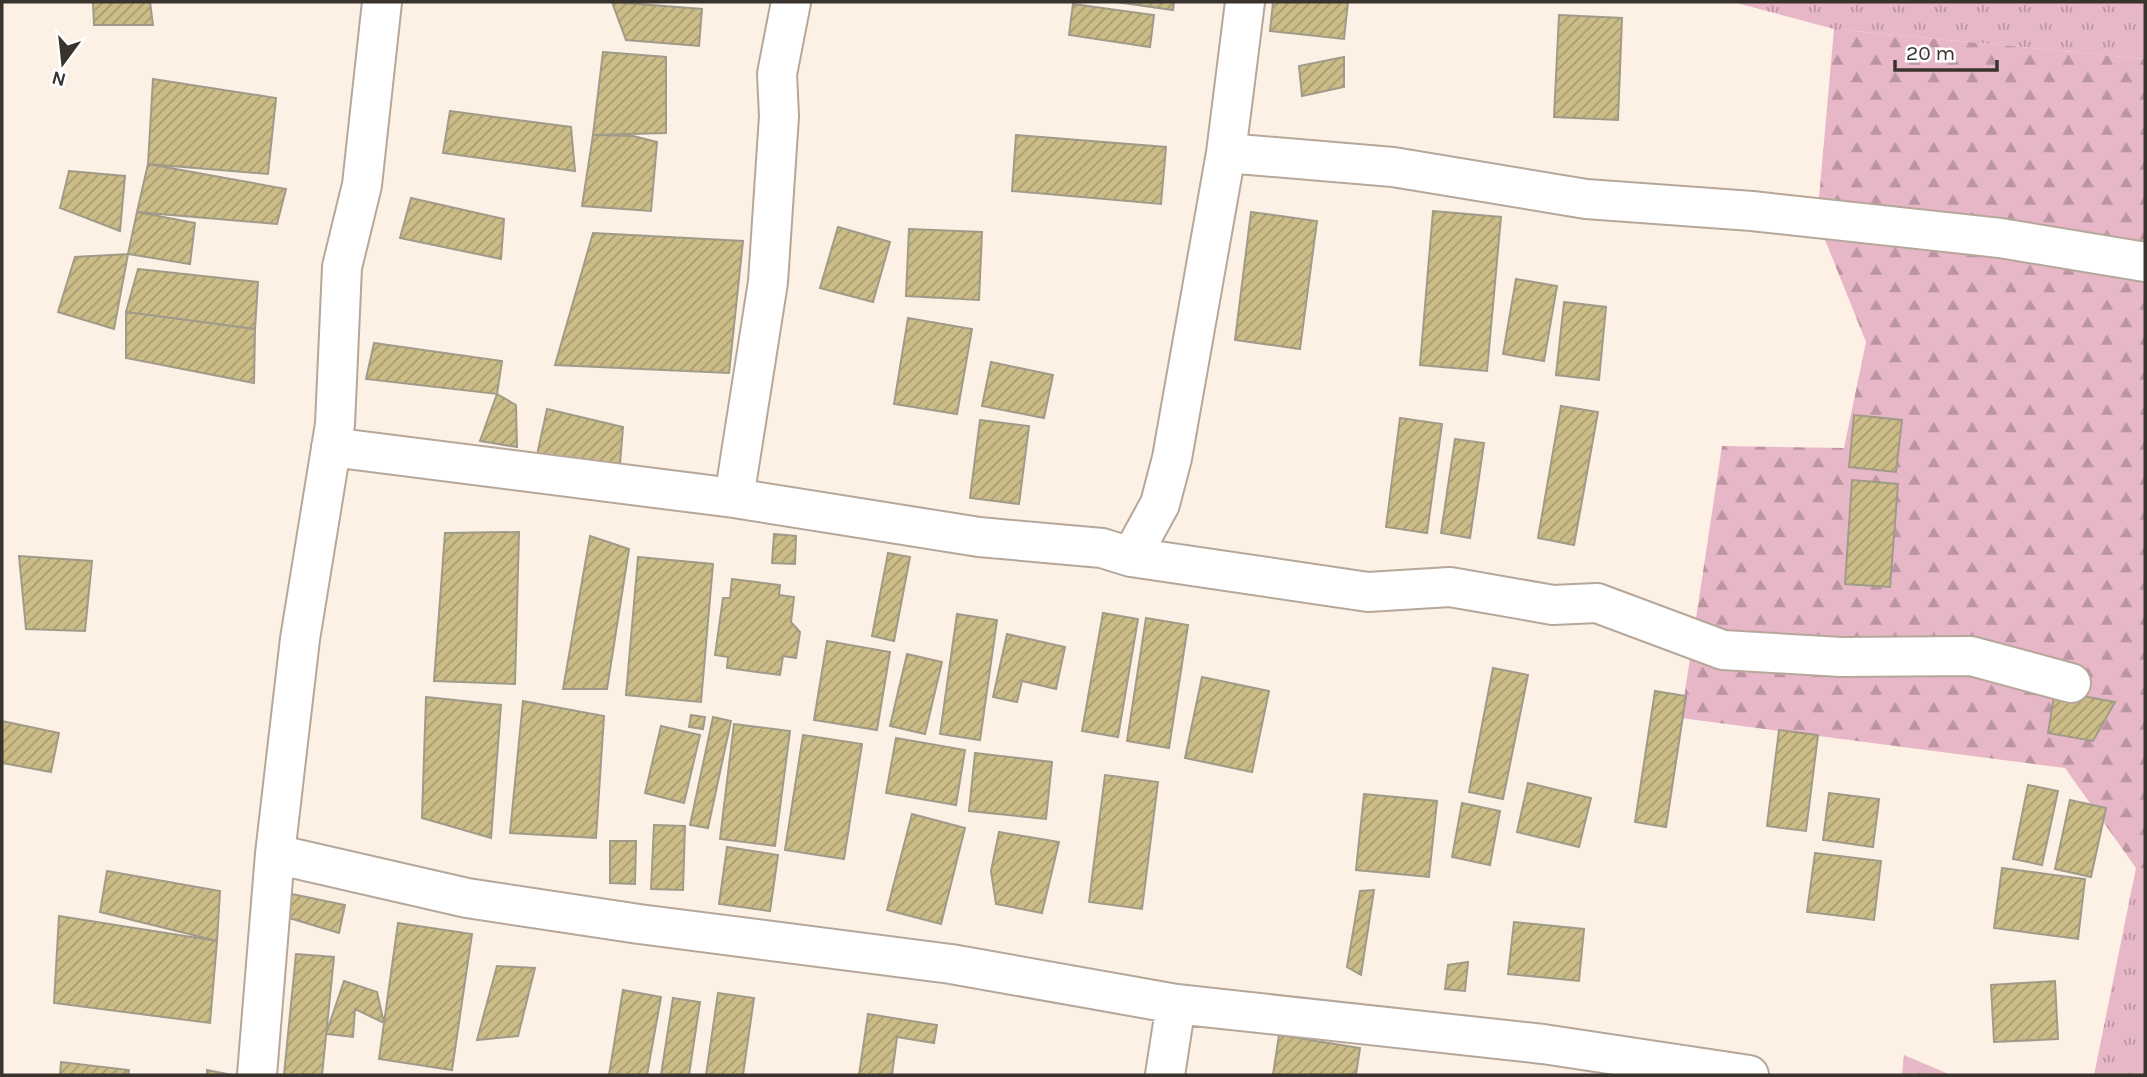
<svg xmlns="http://www.w3.org/2000/svg" width="2147" height="1077" viewBox="0 0 2147 1077" font-family="Karla,sans-serif">
<defs>
<pattern id="grass-tufts" width="24" height="20" patternUnits="userSpaceOnUse" patternTransform="scale(1.75)"><rect width="24" height="20" fill="#e7b7c7"/><path d="M3 7l-1-3M5 7V3M7 7l1-3M15 17l-1-3M17 17v-4M19 17l1-3" fill="none" stroke="#bc95a2"/></pattern>
<pattern id="forest-firs" width="22" height="20" patternUnits="userSpaceOnUse" patternTransform="scale(1.75)"><rect width="22" height="20" fill="#e7b7c7"/><path d="M5 1l3.5 6h-7zM16 11l3.5 6h-7z" fill="#bc95a2"/></pattern>
<pattern id="building-hatch" width="6" height="6" patternUnits="userSpaceOnUse" patternTransform="scale(1.75)"><rect width="6" height="6" fill="#ccbd88"/><path d="M-1 1l2-2M0 6l6-6M5 7l2-2" fill="none" stroke="#a79a70"/></pattern>
</defs>
<rect width="100%" height="100%" fill="#fdf0e5"/>
<!-- grass -->
<path fill="url(#grass-tufts)" d="M1733 2H2145V59L1834 29Z
M2136 868H2145V1075H2094Z
M1904 1055 1951 1075H1902Z"/>
<!-- forest -->
<path fill="url(#forest-firs)" d="M1834 29 2145 59V868H2136L2065 768 1681 718 1722 446 1844 448 1866 342 1817 220Z"/>
<!-- building -->
<path fill="url(#building-hatch)" stroke="#a09b89" stroke-width="2" d="M93 2H150L153 25H94Z
M612 2 702 9 699 46 626 40Z
M1116 2H1174L1173 10Z
M1273 2H1348L1344 39 1270 31Z
M1073 4 1154 15 1150 47 1069 35Z
M1559 15 1622 18 1618 120 1554 117Z
M603 52 666 57V133L593 135Z
M1344 57V87L1302 96 1299 66Z
M153 79 276 98 268 174 148 164Z
M450 111 571 127 575 171 443 153Z
M593 135 633 136 657 142 651 211 582 206Z
M1016 135 1166 147 1161 204 1012 191Z
M148 164 286 189 277 224 137 212Z
M69 171 125 176 120 231 60 208Z
M411 198 504 219 501 259 400 238Z
M1433 211 1501 217 1487 371 1420 365Z
M137 212 195 223 190 264 128 254Z
M1251 212 1317 221 1300 349 1235 340Z
M838 227 890 242 873 302 820 288Z
M909 229 982 232 979 300 906 296Z
M593 233 743 241 729 373 555 365Z
M128 254 114 329 58 312 75 257Z
M138 269 258 282 255 329 126 312Z
M1516 279 1557 286 1544 361 1503 354Z
M1564 302 1606 307 1599 380 1556 375Z
M126 312 255 329 254 383 126 358Z
M908 318 972 329 957 414 894 404Z
M374 343 502 361 497 394 366 379Z
M991 362 1053 375 1044 418 982 406Z
M497 394 516 405 517 447 480 441Z
M1561 406 1598 412 1574 545 1538 538Z
M547 409 623 427 620 464 537 455Z
M1854 415 1902 420 1896 472 1849 467Z
M1400 418 1442 424 1427 533 1386 527Z
M980 420 1029 426 1019 504 970 498Z
M1455 439 1484 443 1470 538 1441 533Z
M1852 480 1898 484 1890 587 1845 584Z
M519 532 515 684 434 681 445 533Z
M774 534 796 536 795 564 772 563Z
M590 536 629 549 607 689H563Z
M888 553 910 557 894 641 872 636Z
M19 556 92 561 85 631 26 629Z
M638 557 713 564 701 702 626 695Z
M732 579 780 585 779 595 794 597 791 622 800 632 796 658 783 656 780 675 727 668 728 657 715 655 723 598H730Z
M1103 613 1138 619 1118 737 1082 731Z
M957 614 997 620 980 740 940 734Z
M1146 618 1188 625 1169 748 1127 741Z
M1007 634 1065 647 1056 689 1022 681 1017 702 993 697Z
M827 641 890 652 877 730 814 720Z
M907 654 942 662 925 734 890 726Z
M1493 668 1528 675 1503 799 1469 792Z
M1202 677 1269 691 1252 772 1185 758Z
M1655 691 1686 696 1666 827 1635 822Z
M2055 691 2115 702 2093 741 2048 733Z
M426 697 501 705 491 838 422 818Z
M523 701 604 716 596 838 510 833Z
M691 715 705 717 703 729 689 727Z
M713 717 731 721 708 828 690 825Z
M2 721 59 733 51 772 2 763Z
M734 724 790 731 775 846 720 839Z
M661 726 700 735 684 803 645 793Z
M1779 730 1818 735 1806 831 1767 826Z
M803 735 862 744 844 859 785 850Z
M896 738 965 750 956 805 886 793Z
M975 753 1052 762 1046 819 969 811Z
M1105 775 1158 782 1142 909 1089 902Z
M1528 783 1591 798 1579 847 1517 832Z
M2028 785 2058 791 2042 865 2013 859Z
M1829 793 1879 799 1873 847 1823 840Z
M1364 794 1437 801 1429 877 1356 870Z
M2070 800 2106 808 2091 877 2055 869Z
M1462 803 1500 811 1490 865 1452 857Z
M912 814 965 828 941 924 887 910Z
M654 825 685 826 683 890 651 889Z
M999 832 1059 842 1042 913 996 904 991 871Z
M610 841H636L635 884 610 883Z
M727 847 778 855 770 911 719 904Z
M1815 853 1881 861 1874 920 1807 912Z
M2002 868 2085 879 2078 939 1994 928Z
M107 871 220 891 217 941 100 912Z
M1374 890 1361 975 1347 967 1360 891Z
M292 894 345 905 339 933 286 917Z
M59 916 217 941 210 1023 54 1003Z
M1514 922 1584 929 1579 981 1508 974Z
M398 923 472 934 452 1070 379 1059Z
M296 954 334 957 322 1075H284Z
M1468 962 1465 991 1445 989 1448 965Z
M497 966 535 968 518 1036 477 1040Z
M344 981 377 992 384 1023 355 1009 353 1037 326 1034Z
M2055 981 2058 1039 1994 1042 1991 985Z
M623 990 661 997 647 1075H609Z
M718 993 754 998 743 1075H706Z
M673 998 700 1002 689 1075H661Z
M868 1014 937 1025 934 1043 897 1037 892 1075H859Z
M1279 1035 1360 1048 1356 1075H1273Z
M61 1062 129 1070 128 1075H60Z
M207 1070 232 1075H207Z"/>
<g fill="none" stroke-linecap="round" stroke-linejoin="round">
<!-- minor casing -->
<g stroke="#b6a79a" stroke-width="42">
<path id="minor" d="M1226 153 1393 167 1586 199 1752 211 2000 238 2145 262
M331 447 734 498 979 537 1102 548 1131 557 1368 592 1450 587 1553 605 1597 603 1723 650 1841 657 1971 656 2071 683
M734 498 768 282 779 116 777 74 791 2
M1131 557 1160 504 1172 458 1226 153 1245 2
M275 854 467 898 639 924 951 964 1176 1004 1543 1044 1749 1075
M257 1075 275 854 300 639 335 424 342 267 362 185 382 2
M1165 1075 1176 1004"/>
</g>
<!-- minor -->
<use href="#minor" stroke="#fff" stroke-width="38"/>
</g>
<!-- border -->
<rect width="2147" height="1077" fill="none" stroke="#39332e" stroke-width="7"/>
<!-- north arrow -->
<g transform="translate(63 63) rotate(195)" stroke="#ffffff" stroke-width="5" paint-order="stroke">
<path d="M0-5L12 26L0 18L-12 26Z" fill="#39332e"/>
<text y="-10" font-size="19" font-weight="bold" text-anchor="middle" fill="#39332e">N</text>
</g>
<!-- scale -->
<path d="M1895 60v10h102v-10" fill="none" stroke="#39332e" stroke-width="3.5"/>
<text x="1906" y="60" font-size="21" fill="#39332e" stroke="#ffffff" stroke-width="5" paint-order="stroke">20 m</text>
</svg>
